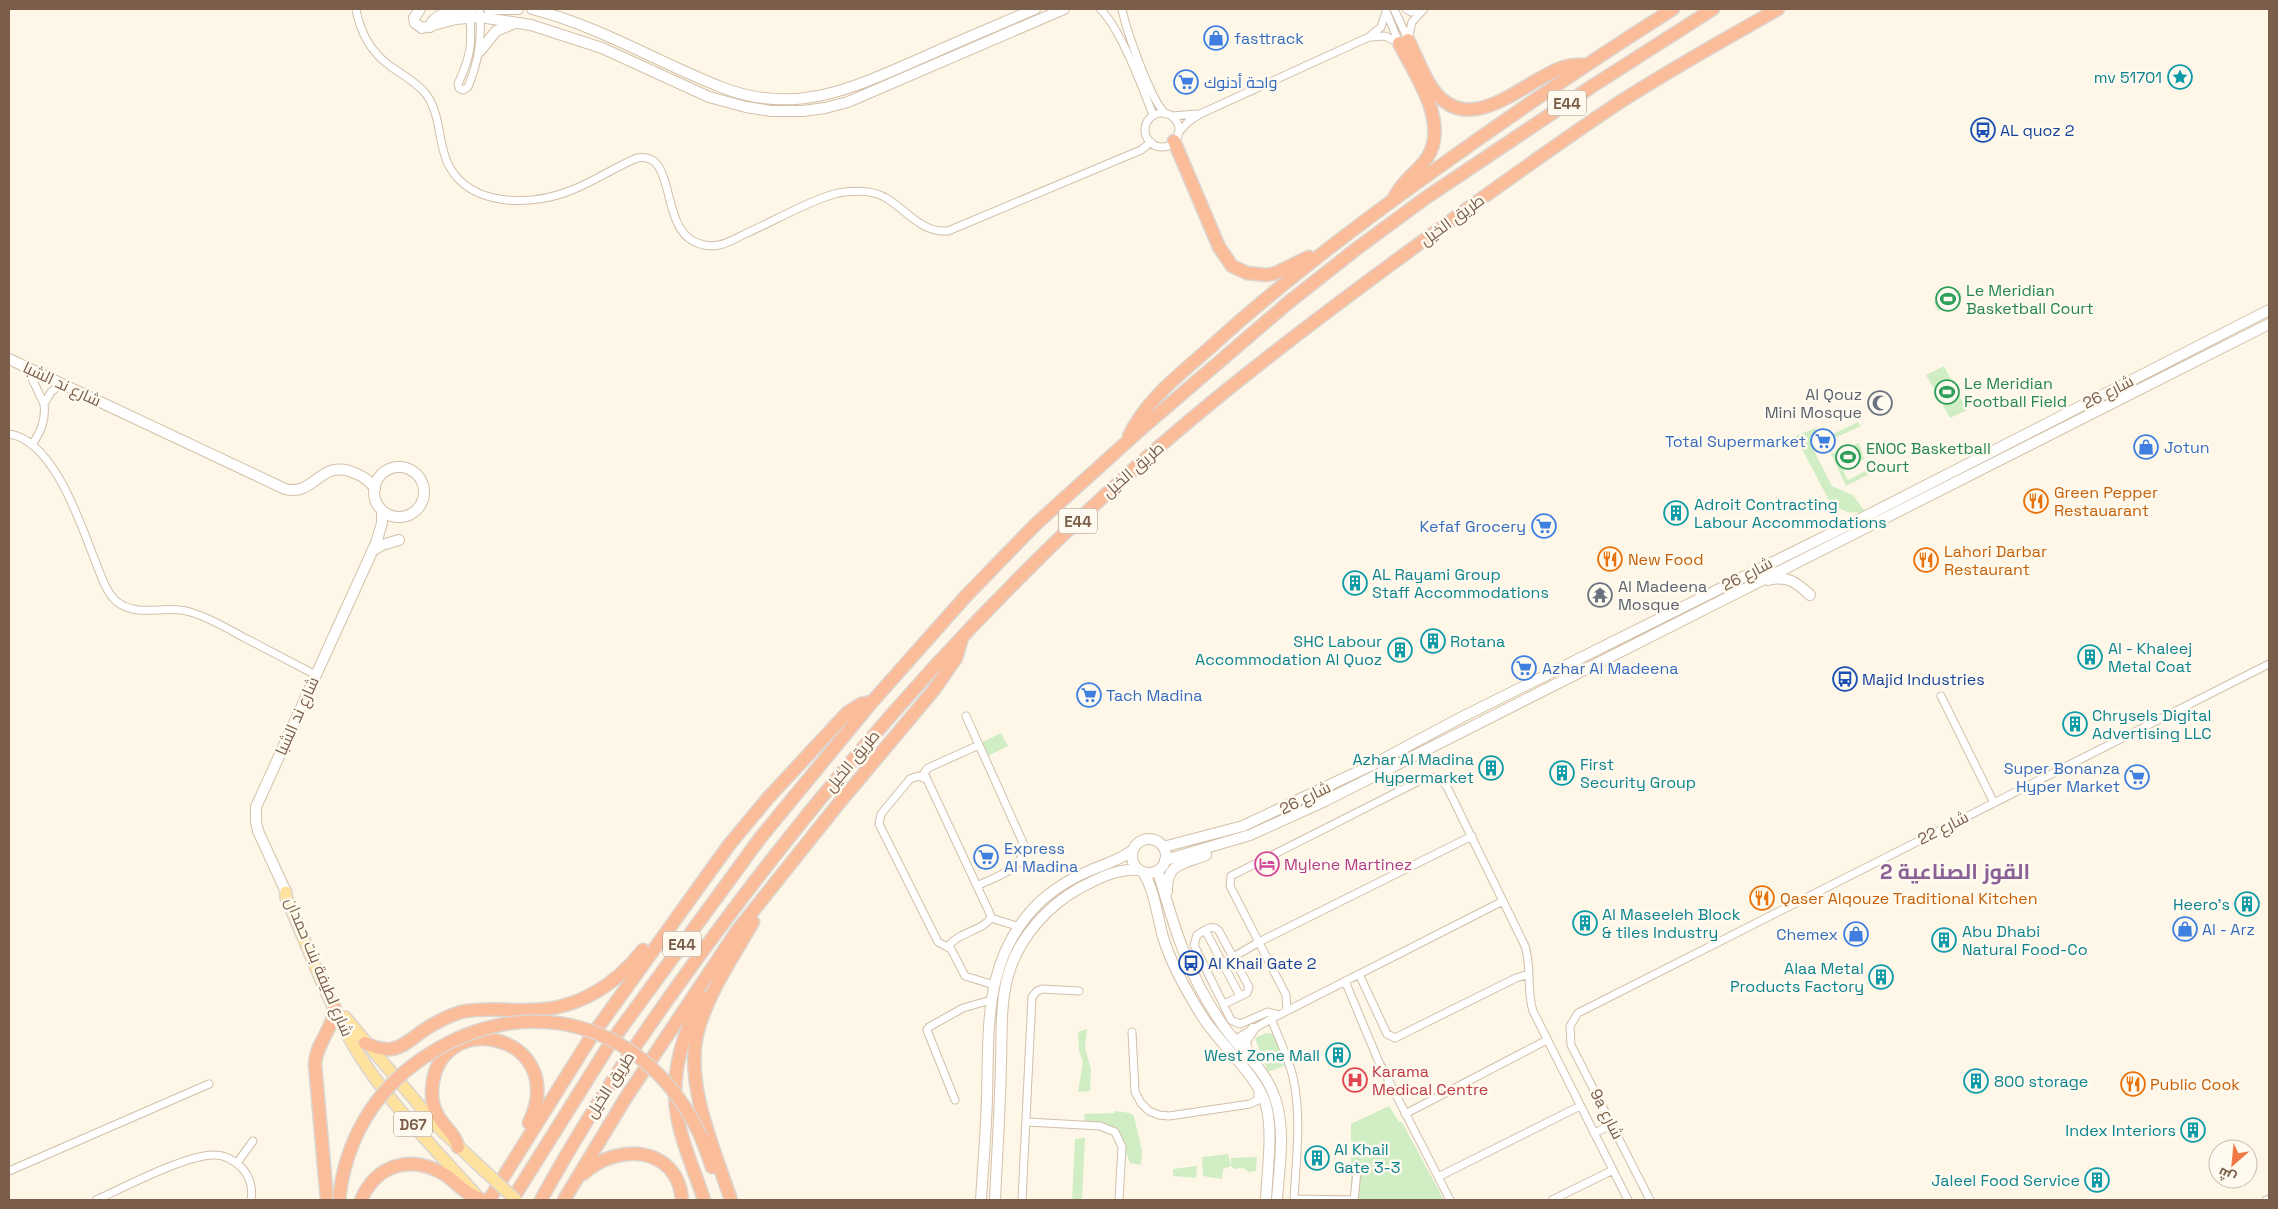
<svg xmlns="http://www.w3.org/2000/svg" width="2278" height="1209" viewBox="0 0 2278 1209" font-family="'Space Grotesk',Cairo,sans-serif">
<rect width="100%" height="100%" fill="#fef7e7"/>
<!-- green -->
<path fill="#d1edc4" d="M1959 289 1962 297 1938 311 1934 302Z
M1944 366 1967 410 1950 418 1926 375Z
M1858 422 1861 426 1828 441 1833 450 1829 452 1824 442 1825 438Z
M1816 428 1813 449 1832 486 1853 495 1866 513 1847 512 1831 504 1795 436Z
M1859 443 1864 459 1843 471 1848 480 1879 464 1881 468 1846 486 1831 454Z
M1001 733 1008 746 988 756 981 743Z
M1087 1029 1085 1048 1091 1069 1090 1091 1078 1092 1083 1061 1079 1051 1078 1032Z
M1266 1033 1275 1034 1286 1065 1268 1072 1255 1038Z
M1389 1106 1399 1122H1402L1444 1200H1351V1124Z
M1115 1111 1130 1113 1134 1116 1142 1151 1141 1165 1130 1163 1120 1138 1085 1123 1084 1114 1114 1113Z
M1085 1138 1082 1200H1072L1075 1139Z
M1228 1154 1231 1166V1158L1257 1157 1256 1171 1249 1172 1243 1168 1235 1169 1231 1166 1223 1169 1222 1179 1203 1176 1202 1157Z
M1197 1166 1196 1178 1173 1176V1169Z"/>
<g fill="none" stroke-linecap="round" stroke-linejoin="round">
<!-- street casing -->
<g stroke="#d1bfab" stroke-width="9">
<path id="street" d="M356 9C360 32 371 52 390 66 403 75 416 82 426 94 442 116 437 143 449 166 472 208 533 206 572 190 595 181 615 167 637 158 676 150 660 223 693 241 701 245 710 247 719 245 729 243 738 237 747 233 774 221 810 200 838 193 853 190 873 190 886 198 908 211 921 233 948 231L1141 150 1151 142
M1100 9C1120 27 1143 89 1153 115
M1122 9C1126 29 1151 102 1166 114
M1394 9 1407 37
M1406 9 1411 12 1418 9
M1386 11 1399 43
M470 14C472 46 471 55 458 84L459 88 463 90 468 87C479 61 483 37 479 9
M1372 37 1385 36 1399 43
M1408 40 1412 22 1424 9
M1145 130a17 17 0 1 1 34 0a17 17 0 1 1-34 0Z
M1172 116 1197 114
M1178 133 1188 122 1200 114 1369 37 1381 27 1386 12
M27 368 44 404C46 420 41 431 32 445
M44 404 51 392 61 384
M9 434C53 440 80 522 94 558 100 572 105 591 116 601 137 619 166 604 190 612 208 617 225 627 241 636 266 649 291 662 316 675
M1941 696 1994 803
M966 716 1024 845C1025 870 996 876 977 886
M926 779 918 776 910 779 881 814 879 824 938 942 951 949 965 976 994 985
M991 918 1020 927
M1205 930 1240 996
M948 947C957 932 987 930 991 916L924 773 928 768 979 745
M1223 963 1259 942 1472 836
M1359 974 1387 1034 1395 1038 1516 978 1529 974
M1345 981 1378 1060 1450 1200
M1224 1004 1247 993 1249 987 1219 931C1211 923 1204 931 1197 935L1194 945 1231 1020 1240 1024 1268 1012 1279 1015
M1287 1011 1286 995 1230 886 1231 876 1423 779C1433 775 1441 778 1447 787L1525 946C1532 967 1526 989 1533 1011L1628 1200
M1271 1019C1279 1038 1288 1057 1293 1077 1302 1117 1296 1159 1294 1200
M1132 1032 1135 1092 1141 1103 1149 1111 1159 1115 1169 1116 1250 1104 1258 1100V1090
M1234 1040 1271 1019 1503 901
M955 1100 927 1030 929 1027 963 1008 991 1000
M1405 1114 1547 1040
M1027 1122 1100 1126 1115 1132 1122 1147 1119 1200
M1594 1133 1612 1125
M237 1163 253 1141
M9 1171 209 1084
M1438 1177 1580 1106
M1294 1199 1354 1200
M96 1200C123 1188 187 1154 215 1155 226 1155 234 1160 242 1168 250 1177 253 1189 251 1200
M1022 1200 1032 997 1037 991 1042 989 1079 991
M1354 1200 1357 1172
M1552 1200 1613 1170
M1650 1200 1571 1045 1570 1026 1578 1013 2269 664
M2266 1200 2269 1199"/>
</g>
<!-- secondary casing -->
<g stroke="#d4c0a9" stroke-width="12">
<path id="secondary" d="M420 9 414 18 415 23 422 28 456 19 480 17 531 25 602 48 709 97 746 107 771 111H803L825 108 848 102 1064 9
M489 9H518
M532 9C599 26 657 62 721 87 796 117 855 87 924 57 961 40 998 25 1035 9
M430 27C434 11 457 12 471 9
M480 51 496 31 515 23
M9 359 285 489C316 497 320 456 357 474 364 477 370 481 375 489
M374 492a25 25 0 1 1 50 0a25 25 0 1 1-50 0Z
M372 551 382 545 399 540
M1768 580C1787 575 1796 582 1810 595
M1132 856a17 17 0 1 1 34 0a17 17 0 1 1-34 0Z
M1163 847 1243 826 1374 764 1462 717 1866 516 2269 310
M1165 860 1250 835 1325 801 2269 324
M1158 871C1173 924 1188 975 1220 1021 1237 1048 1265 1067 1275 1098 1286 1130 1279 1167 1277 1200
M1143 872C1155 891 1157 916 1163 937 1171 964 1187 992 1202 1016 1219 1043 1255 1073 1265 1102 1274 1129 1267 1171 1266 1200
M286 892 258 831 256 822V807L376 543 382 523V510
M1167 892C1166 863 1183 864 1206 855
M1248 1056 1245 1041 1253 1029
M981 1200C983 1166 986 1132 987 1098 989 1024 983 954 1043 899 1057 887 1074 877 1091 870 1105 864 1120 860 1133 850
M995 1200C997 1155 1000 1109 1001 1063 1002 1032 1000 998 1010 969 1021 936 1048 906 1078 889 1097 879 1117 868 1139 870"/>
</g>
<!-- primary casing -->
<g stroke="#dcd5d0" stroke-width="14">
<path id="primary" d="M286 892V897C309 949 328 1004 358 1053 390 1105 436 1149 477 1196
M345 1017 435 1124 474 1161"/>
</g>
<!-- highway casing -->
<g stroke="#dcd5d0" stroke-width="15">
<path id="highway" d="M1408 40C1416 55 1422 73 1432 88 1462 132 1506 98 1539 79 1555 70 1567 63 1585 65
M1174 141 1219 247 1232 266 1247 273 1266 275 1276 273 1309 257
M1395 196C1403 180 1418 172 1427 158 1450 123 1415 75 1399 43
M1129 436C1147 398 1183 372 1213 345 1282 282 1356 226 1432 172 1511 115 1591 61 1673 9
M703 998C682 1033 669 1078 678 1120 683 1147 696 1174 704 1200
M365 1043C373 1047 381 1050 391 1049 403 1048 414 1037 424 1030 435 1023 448 1016 461 1012 484 1007 507 1011 530 1010 576 1010 615 986 643 950
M701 1137 712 1167
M458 1147C456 1131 432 1121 432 1094 432 1004 572 1032 529 1123
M583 1174C617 1142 678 1146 682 1200
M327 1200 315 1064C316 1042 335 1028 334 1006
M361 1200C377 1163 413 1154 447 1176 457 1183 466 1195 479 1198
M489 1200 591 1037 729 845 768 798 847 713 861 704 872 702
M512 1200 611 1042 761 837 872 702 966 596 1036 524 1141 429 1289 302 1355 250 1424 199 1594 85 1713 9
M541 1200C598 1095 667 998 739 902 855 749 983 605 1126 476 1219 392 1319 317 1420 243 1486 195 1552 147 1620 102 1671 69 1725 39 1778 9
M564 1200 625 1099 737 931 835 808 933 691 956 658 962 638
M731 1200C715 1151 685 1086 697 1034 707 994 733 957 753 922"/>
</g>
<!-- street -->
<use href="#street" stroke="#fff" stroke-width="7"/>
<!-- secondary -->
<use href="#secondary" stroke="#fff" stroke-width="10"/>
<!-- primary -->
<use href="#primary" stroke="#ffe29d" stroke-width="11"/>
<!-- highway -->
<use href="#highway" stroke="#fbbc9a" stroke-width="12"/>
<!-- primary-bridge casing -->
<g stroke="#dcd5d0" stroke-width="14" stroke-linecap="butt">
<path id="primary-bridge" d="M474 1161 516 1200"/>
</g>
<!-- highway-bridge casing -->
<g stroke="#dcd5d0" stroke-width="15" stroke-linecap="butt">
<path id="highway-bridge" d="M339 1200C345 1141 374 1091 423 1058 527 987 649 1023 701 1137"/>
</g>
<!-- primary-bridge -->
<use href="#primary-bridge" stroke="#ffe29d" stroke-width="11"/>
<!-- highway-bridge -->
<use href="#highway-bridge" stroke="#fbbc9a" stroke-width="12"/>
</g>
<!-- icons -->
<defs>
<g id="shop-ring" transform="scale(1.25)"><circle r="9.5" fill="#fffaef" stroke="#3f7fe0" stroke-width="1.5"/><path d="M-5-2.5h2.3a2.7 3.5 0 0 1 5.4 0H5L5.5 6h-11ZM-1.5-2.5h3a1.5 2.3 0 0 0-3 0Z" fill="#3f7fe0"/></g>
<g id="sight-ring" transform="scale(1.25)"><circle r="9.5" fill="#fffaef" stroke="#0f9aa8" stroke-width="1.5"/><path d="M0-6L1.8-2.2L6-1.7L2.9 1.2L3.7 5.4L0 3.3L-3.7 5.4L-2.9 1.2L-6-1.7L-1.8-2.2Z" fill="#0f9aa8"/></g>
<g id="supermarket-ring" transform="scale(1.25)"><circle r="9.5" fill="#fffaef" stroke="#3f7fe0" stroke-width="1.5"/><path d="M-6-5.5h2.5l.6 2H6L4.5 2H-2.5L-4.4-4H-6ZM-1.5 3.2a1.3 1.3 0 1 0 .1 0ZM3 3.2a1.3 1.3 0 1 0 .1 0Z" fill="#3f7fe0"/></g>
<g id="bus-ring" transform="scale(1.25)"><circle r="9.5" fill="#fffaef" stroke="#1a4fb4" stroke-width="1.5"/><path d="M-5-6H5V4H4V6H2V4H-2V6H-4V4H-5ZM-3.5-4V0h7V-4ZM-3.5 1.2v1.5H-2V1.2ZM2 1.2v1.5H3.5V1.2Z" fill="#1a4fb4"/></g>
<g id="stadium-ring" transform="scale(1.25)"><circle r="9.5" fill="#fffaef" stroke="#2e9e5b" stroke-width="1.5"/><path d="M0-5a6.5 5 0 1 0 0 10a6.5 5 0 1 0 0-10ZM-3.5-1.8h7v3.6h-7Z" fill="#2e9e5b"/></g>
<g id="mosque-ring" transform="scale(1.25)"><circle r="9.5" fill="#fffaef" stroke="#6b7280" stroke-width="1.5"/><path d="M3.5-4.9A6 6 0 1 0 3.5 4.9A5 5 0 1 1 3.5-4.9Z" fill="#6b7280"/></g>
<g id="restaurant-ring" transform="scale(1.25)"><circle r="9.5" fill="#fffaef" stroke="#e8710a" stroke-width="1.5"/><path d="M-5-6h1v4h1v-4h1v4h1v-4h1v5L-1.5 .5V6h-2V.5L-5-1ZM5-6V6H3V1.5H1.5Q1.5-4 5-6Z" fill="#e8710a"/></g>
<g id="building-ring" transform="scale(1.25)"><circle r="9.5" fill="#fffaef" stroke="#0f9aa8" stroke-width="1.5"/><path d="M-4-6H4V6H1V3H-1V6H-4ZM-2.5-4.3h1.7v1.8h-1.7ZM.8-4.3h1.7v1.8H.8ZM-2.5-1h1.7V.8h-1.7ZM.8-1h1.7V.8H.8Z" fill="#0f9aa8"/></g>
<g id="temple-ring" transform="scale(1.25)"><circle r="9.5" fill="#fffaef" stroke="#6b7280" stroke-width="1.5"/><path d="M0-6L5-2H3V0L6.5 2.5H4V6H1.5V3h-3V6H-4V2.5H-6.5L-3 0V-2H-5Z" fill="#6b7280"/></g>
<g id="hotel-ring" transform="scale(1.25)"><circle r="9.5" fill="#fffaef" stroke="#d1479c" stroke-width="1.5"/><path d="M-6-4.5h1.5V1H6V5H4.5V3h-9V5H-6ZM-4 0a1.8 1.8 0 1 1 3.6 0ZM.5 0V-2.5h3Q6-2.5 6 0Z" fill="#d1479c"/></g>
<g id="hospital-ring" transform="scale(1.25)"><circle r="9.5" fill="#fffaef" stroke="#e0444e" stroke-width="1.5"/><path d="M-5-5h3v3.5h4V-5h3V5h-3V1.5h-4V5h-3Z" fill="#e0444e"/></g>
</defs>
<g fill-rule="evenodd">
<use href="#shop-ring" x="1216" y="38"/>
<use href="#sight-ring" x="2180" y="77"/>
<use href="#supermarket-ring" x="1186" y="82"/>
<use href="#bus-ring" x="1983" y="130"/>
<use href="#stadium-ring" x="1948" y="299"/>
<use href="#stadium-ring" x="1947" y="392"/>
<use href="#mosque-ring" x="1880" y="403"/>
<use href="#supermarket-ring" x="1823" y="441"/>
<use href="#shop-ring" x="2146" y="447"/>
<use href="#stadium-ring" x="1848" y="457"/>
<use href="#restaurant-ring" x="2036" y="501"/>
<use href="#building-ring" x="1676" y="513"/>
<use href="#supermarket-ring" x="1544" y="526"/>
<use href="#restaurant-ring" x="1610" y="559"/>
<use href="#restaurant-ring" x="1926" y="560"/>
<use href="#building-ring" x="1355" y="583"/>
<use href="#temple-ring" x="1600" y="595"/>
<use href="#building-ring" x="1433" y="641"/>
<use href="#building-ring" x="1400" y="650"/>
<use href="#building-ring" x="2090" y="657"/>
<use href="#supermarket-ring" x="1524" y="668"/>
<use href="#bus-ring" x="1845" y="679"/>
<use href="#supermarket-ring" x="1089" y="695"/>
<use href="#building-ring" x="2075" y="724"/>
<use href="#building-ring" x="1491" y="768"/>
<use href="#building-ring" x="1562" y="773"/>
<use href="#supermarket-ring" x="2137" y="777"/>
<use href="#supermarket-ring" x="986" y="857"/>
<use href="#hotel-ring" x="1267" y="864"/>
<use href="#restaurant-ring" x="1762" y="898"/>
<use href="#building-ring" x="2247" y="904"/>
<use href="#building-ring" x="1585" y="923"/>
<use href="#shop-ring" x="2185" y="929"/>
<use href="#shop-ring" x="1856" y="934"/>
<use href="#building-ring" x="1944" y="940"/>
<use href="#bus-ring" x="1191" y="963"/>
<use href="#building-ring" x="1881" y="977"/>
<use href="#building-ring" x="1338" y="1055"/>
<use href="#hospital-ring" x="1355" y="1080"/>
<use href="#building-ring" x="1976" y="1081"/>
<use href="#restaurant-ring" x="2133" y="1084"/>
<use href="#building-ring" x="2193" y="1130"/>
<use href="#building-ring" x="1317" y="1158"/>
<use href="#building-ring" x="2097" y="1180"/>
</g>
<g text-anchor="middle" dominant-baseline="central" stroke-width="5" stroke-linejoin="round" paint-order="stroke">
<!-- shield labels -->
<g fill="#fffaef" stroke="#a28d7b" stroke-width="1">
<rect x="1548" y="90.5" width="38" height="25" rx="4"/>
<rect x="1059" y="508.5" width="38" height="25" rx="4"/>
<rect x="663" y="931.5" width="38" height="25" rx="4"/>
<rect x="394" y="1111.5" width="38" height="25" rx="4"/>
</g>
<g font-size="15" font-weight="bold" fill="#7a5e49">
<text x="1567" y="103">E44</text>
<text x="1078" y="521">E44</text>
<text x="682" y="944">E44</text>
<text x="413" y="1124">D67</text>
</g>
<!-- shop labels -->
<g font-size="16" fill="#366cbe" stroke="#fffaef" text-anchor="start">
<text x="1234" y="38">fasttrack</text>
<text x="1204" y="82">واحة أدنوك</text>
<text x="1806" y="441" text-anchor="end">Total Supermarket</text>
<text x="2164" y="447">Jotun</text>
<text x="1526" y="526" text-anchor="end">Kefaf Grocery</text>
<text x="1542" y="668">Azhar Al Madeena</text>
<text x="1106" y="695">Tach Madina</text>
<text x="2120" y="768" text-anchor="end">Super Bonanza<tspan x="2120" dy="18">Hyper Market</tspan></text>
<text x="1004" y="848">Express<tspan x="1004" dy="18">Al Madina</tspan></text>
<text x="2202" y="929">Al - Arz</text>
<text x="1838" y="934" text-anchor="end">Chemex</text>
</g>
<!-- culture labels -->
<g font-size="16" fill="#0d838f" stroke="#fffaef" text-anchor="start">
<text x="2162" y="77" text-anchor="end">mv 51701</text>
<text x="1694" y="504">Adroit Contracting<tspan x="1694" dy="18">Labour Accommodations</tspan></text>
<text x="1372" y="574">AL Rayami Group<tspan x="1372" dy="18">Staff Accommodations</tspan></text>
<text x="1382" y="641" text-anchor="end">SHC Labour<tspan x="1382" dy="18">Accommodation Al Quoz</tspan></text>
<text x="1450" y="641">Rotana</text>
<text x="2108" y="648">Al - Khaleej<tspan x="2108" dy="18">Metal Coat</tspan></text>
<text x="2092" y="715">Chrysels Digital<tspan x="2092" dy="18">Advertising LLC</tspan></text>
<text x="1474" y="759" text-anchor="end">Azhar Al Madina<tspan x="1474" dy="18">Hypermarket</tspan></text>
<text x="1580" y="764">First<tspan x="1580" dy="18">Security Group</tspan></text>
<text x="2230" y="904" text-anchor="end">Heero's</text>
<text x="1602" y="914">Al Maseeleh Block<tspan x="1602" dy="18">&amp; tiles Industry</tspan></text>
<text x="1962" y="931">Abu Dhabi<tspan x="1962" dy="18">Natural Food-Co</tspan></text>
<text x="1864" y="968" text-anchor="end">Alaa Metal<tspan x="1864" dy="18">Products Factory</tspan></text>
<text x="1320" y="1055" text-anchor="end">West Zone Mall</text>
<text x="1994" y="1081">800 storage</text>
<text x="2176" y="1130" text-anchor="end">Index Interiors</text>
<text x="1334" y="1149">Al Khail<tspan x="1334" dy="18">Gate 3-3</tspan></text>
<text x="2080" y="1180" text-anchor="end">Jaleel Food Service</text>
</g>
<!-- transit labels -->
<g font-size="16" fill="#164399" stroke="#fffaef" text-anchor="start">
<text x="2000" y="130">AL quoz 2</text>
<text x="1862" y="679">Majid Industries</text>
<text x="1208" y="963">Al Khail Gate 2</text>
</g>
<!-- street labels -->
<g font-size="16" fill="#7a5e49" stroke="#fffaef">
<text transform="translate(1452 220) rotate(-36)">طريق الخيل</text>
<text transform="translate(62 384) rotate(25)">شارع ند الشبا</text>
<text transform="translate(2108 392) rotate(-27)">شارع 26</text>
<text transform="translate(1133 470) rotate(-41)">طريق الخيل</text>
<text transform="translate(1747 574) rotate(-27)">شارع 26</text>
<text transform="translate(297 716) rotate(-66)">شارع ند الشبا</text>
<text transform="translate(852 761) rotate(-50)">طريق الخيل</text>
<text transform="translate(1305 798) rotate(-26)">شارع 26</text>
<text transform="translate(1943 828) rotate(-27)">شارع 22</text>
<text transform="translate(319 967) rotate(67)">شارع لطيفة بنت حمدان</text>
<text transform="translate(610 1085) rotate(-57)">طريق الخيل</text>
<text transform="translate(1607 1114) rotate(63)">9a شارع</text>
</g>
<!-- leisure labels -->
<g font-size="16" fill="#27864d" stroke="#fffaef" text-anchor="start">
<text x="1966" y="290">Le Meridian<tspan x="1966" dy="18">Basketball Court</tspan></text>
<text x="1964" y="383">Le Meridian<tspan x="1964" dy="18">Football Field</tspan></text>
<text x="1866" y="448">ENOC Basketball<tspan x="1866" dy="18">Court</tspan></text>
</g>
<!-- worship labels -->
<g font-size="16" fill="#5b616d" stroke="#fffaef" text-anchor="end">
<text x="1862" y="394">Al Qouz<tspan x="1862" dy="18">Mini Mosque</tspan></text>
<text x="1618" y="586" text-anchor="start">Al Madeena<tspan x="1618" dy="18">Mosque</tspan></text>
</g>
<!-- food labels -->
<g font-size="16" fill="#c56008" stroke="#fffaef" text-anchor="start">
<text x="2054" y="492">Green Pepper<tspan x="2054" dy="18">Restauarant</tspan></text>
<text x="1944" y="551">Lahori Darbar<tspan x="1944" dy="18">Restaurant</tspan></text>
<text x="1628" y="559">New Food</text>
<text x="1780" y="898">Qaser Alqouze Traditional Kitchen</text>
<text x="2150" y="1084">Public Cook</text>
</g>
<!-- hotel labels -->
<g font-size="16" fill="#b23c85" stroke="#fffaef" text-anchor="start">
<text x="1284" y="864">Mylene Martinez</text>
</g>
<!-- health labels -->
<g font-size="16" fill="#be3a42" stroke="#fffaef" text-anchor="start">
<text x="1372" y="1071">Karama<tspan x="1372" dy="18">Medical Centre</tspan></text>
</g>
<!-- district labels -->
<g font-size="21" font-weight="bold" fill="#896196" stroke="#fffaef">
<text x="1955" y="871">القوز الصناعية 2</text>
</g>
</g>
<!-- border -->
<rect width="2278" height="1209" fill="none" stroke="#7a5e49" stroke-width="20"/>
<!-- north arrow -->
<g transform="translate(2233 1164) rotate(207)"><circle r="24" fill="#fffaef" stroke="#cabcad"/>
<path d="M0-4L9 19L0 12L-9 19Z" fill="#ef7945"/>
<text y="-8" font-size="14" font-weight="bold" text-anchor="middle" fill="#7a5e49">ش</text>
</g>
</svg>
